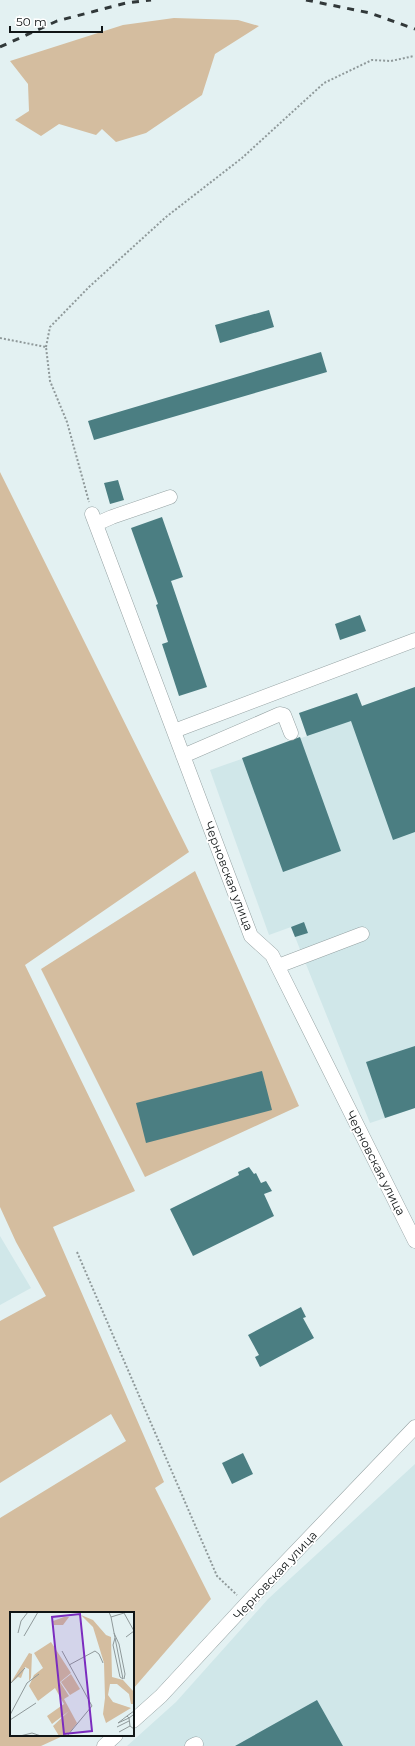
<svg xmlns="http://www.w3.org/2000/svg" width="415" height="1746" viewBox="0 0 415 1746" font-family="Montserrat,sans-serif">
<rect width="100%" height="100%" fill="#e3f1f2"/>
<!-- built -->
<path fill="#d0e7e9" d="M415 687V1108L370 1123 291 927 269 935 210 770 307 736 299 713 357 693 362 706Z
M0 1236 31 1288 0 1305Z
M415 1464V1746H127L176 1702 268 1599Z"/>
<!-- green -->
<path fill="#d4bd9f" d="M174 18 238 20 259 26 215 54 202 95 146 133 116 142 102 129 96 135 59 124 41 136 15 120 29 111 28 84 10 61 123 25Z
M0 472 189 852 25 965 135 1191 53 1227 164 1482 155 1488 211 1599 133 1689V1613H11V1735H65L41 1746H0V1518L126 1441 111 1414 0 1483V1321L46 1296 16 1242 0 1207Z
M195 871 299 1106 145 1177 41 969Z"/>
<!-- building -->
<path fill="#4b7e82" d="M269 310 274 327 220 343 215 325Z
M321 352 327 372 94 440 88 421Z
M118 480 124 500 110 504 104 483Z
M162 517 183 577 171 581 207 687 179 696 162 644 168 642 156 605 158 604 131 528Z
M360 615 366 631 340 640 335 624Z
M415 687V832L393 840 351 721 307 736 299 713 357 693 362 706Z
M300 737 341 851 283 872 242 758Z
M304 922 308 933 295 937 291 927Z
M415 1046V1108L385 1118 366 1062Z
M262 1071 272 1110 146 1143 136 1103Z
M249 1167 254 1174 256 1173 261 1183 266 1181 272 1191 264 1194 274 1216 193 1256 170 1209 239 1175 238 1172Z
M301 1307 306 1317 303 1318 314 1338 260 1367 255 1357 259 1355 248 1335Z
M243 1453 253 1474 232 1484 222 1463Z
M317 1700 343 1746H235Z"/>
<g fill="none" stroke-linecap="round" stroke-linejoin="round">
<!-- minor casing -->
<g stroke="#95a2a3" stroke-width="15">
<path id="minor" d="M92 514 251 936 272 955 415 1241
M96 524 112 517 170 497
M174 731 415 640
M183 756 280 714 284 715 291 733
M278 966 362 934
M133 1721 161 1696 261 1588 415 1427
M104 1746 116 1735
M192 1746 196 1744"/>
</g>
<!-- path -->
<path stroke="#8f999a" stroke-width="2" stroke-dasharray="2 2" stroke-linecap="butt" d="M0 338 46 347 50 381 67 422 89 502
M46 347 50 327 89 287 166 217 242 158 324 83 372 60 391 61 414 56
M77 1252 217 1576 237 1595"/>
<!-- minor -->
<use href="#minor" stroke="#fff" stroke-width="14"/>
<!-- rail -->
<path stroke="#313839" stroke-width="3" stroke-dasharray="7 7" stroke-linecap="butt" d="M306 0 370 13 415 29
M0 47 57 21 126 3 151 0"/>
</g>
<g text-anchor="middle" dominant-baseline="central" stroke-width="3.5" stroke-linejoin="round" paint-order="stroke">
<!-- street labels -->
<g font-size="12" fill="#101516" stroke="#fff">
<text transform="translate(229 876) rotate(69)">Черновская улица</text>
<text transform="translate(376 1163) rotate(63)">Черновская улица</text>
<text transform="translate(275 1575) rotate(-47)">Черновская улица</text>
</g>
</g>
<!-- overview -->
<g transform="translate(10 1612)">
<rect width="124" height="124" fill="#e3f1f2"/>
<path d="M71 3 83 8 96 23 101 25 102 65 113 68 124 80V92H121L119 82 107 72H100L98 83 103 90 121 96 96 111 93 102 95 86 94 51 83 15ZM54 5H59L53 13H44L43 9ZM41 30 61 61 50 70 59 84 54 87 67 111 61 119 54 124H49L43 114 59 99 42 112 37 104 54 92 45 76 28 89 19 74 24 63 33 56 24 41ZM19 41 22 42 21 66 19 69V57L15 55 11 66 8 65 0 72ZM61 62 70 77 60 83 51 70Z" fill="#d4bd9f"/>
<path fill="none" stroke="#8f999a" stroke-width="1" d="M99 0 101 5 114 1 124 19 116 25M101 5 113 67 110 65 103 33 105 26M8 21 11 9 18 0M104 21 109 32 115 62 114 67M14 24 28 0M52 39 82 94 57 124M59 53 85 39 89 42 93 51M0 72 15 56M0 103 17 71 29 62M123 103 119 106 117 104 124 99M117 104 108 111 119 106 120 114 124 117M0 108 26 91M107 115 119 109M109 120 120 114M10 124 22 121 31 124"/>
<path fill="#7b2cbf" fill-opacity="0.15" stroke="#7b2cbf" stroke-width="2" d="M70 2 82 119 54 122 42 5Z"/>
<rect width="124" height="124" fill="none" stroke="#101516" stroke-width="2"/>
</g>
<!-- scale -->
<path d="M10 26v6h92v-6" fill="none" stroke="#101516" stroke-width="2"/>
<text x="16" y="26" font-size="12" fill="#101516" stroke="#ffffff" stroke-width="3" paint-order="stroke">50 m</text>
</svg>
